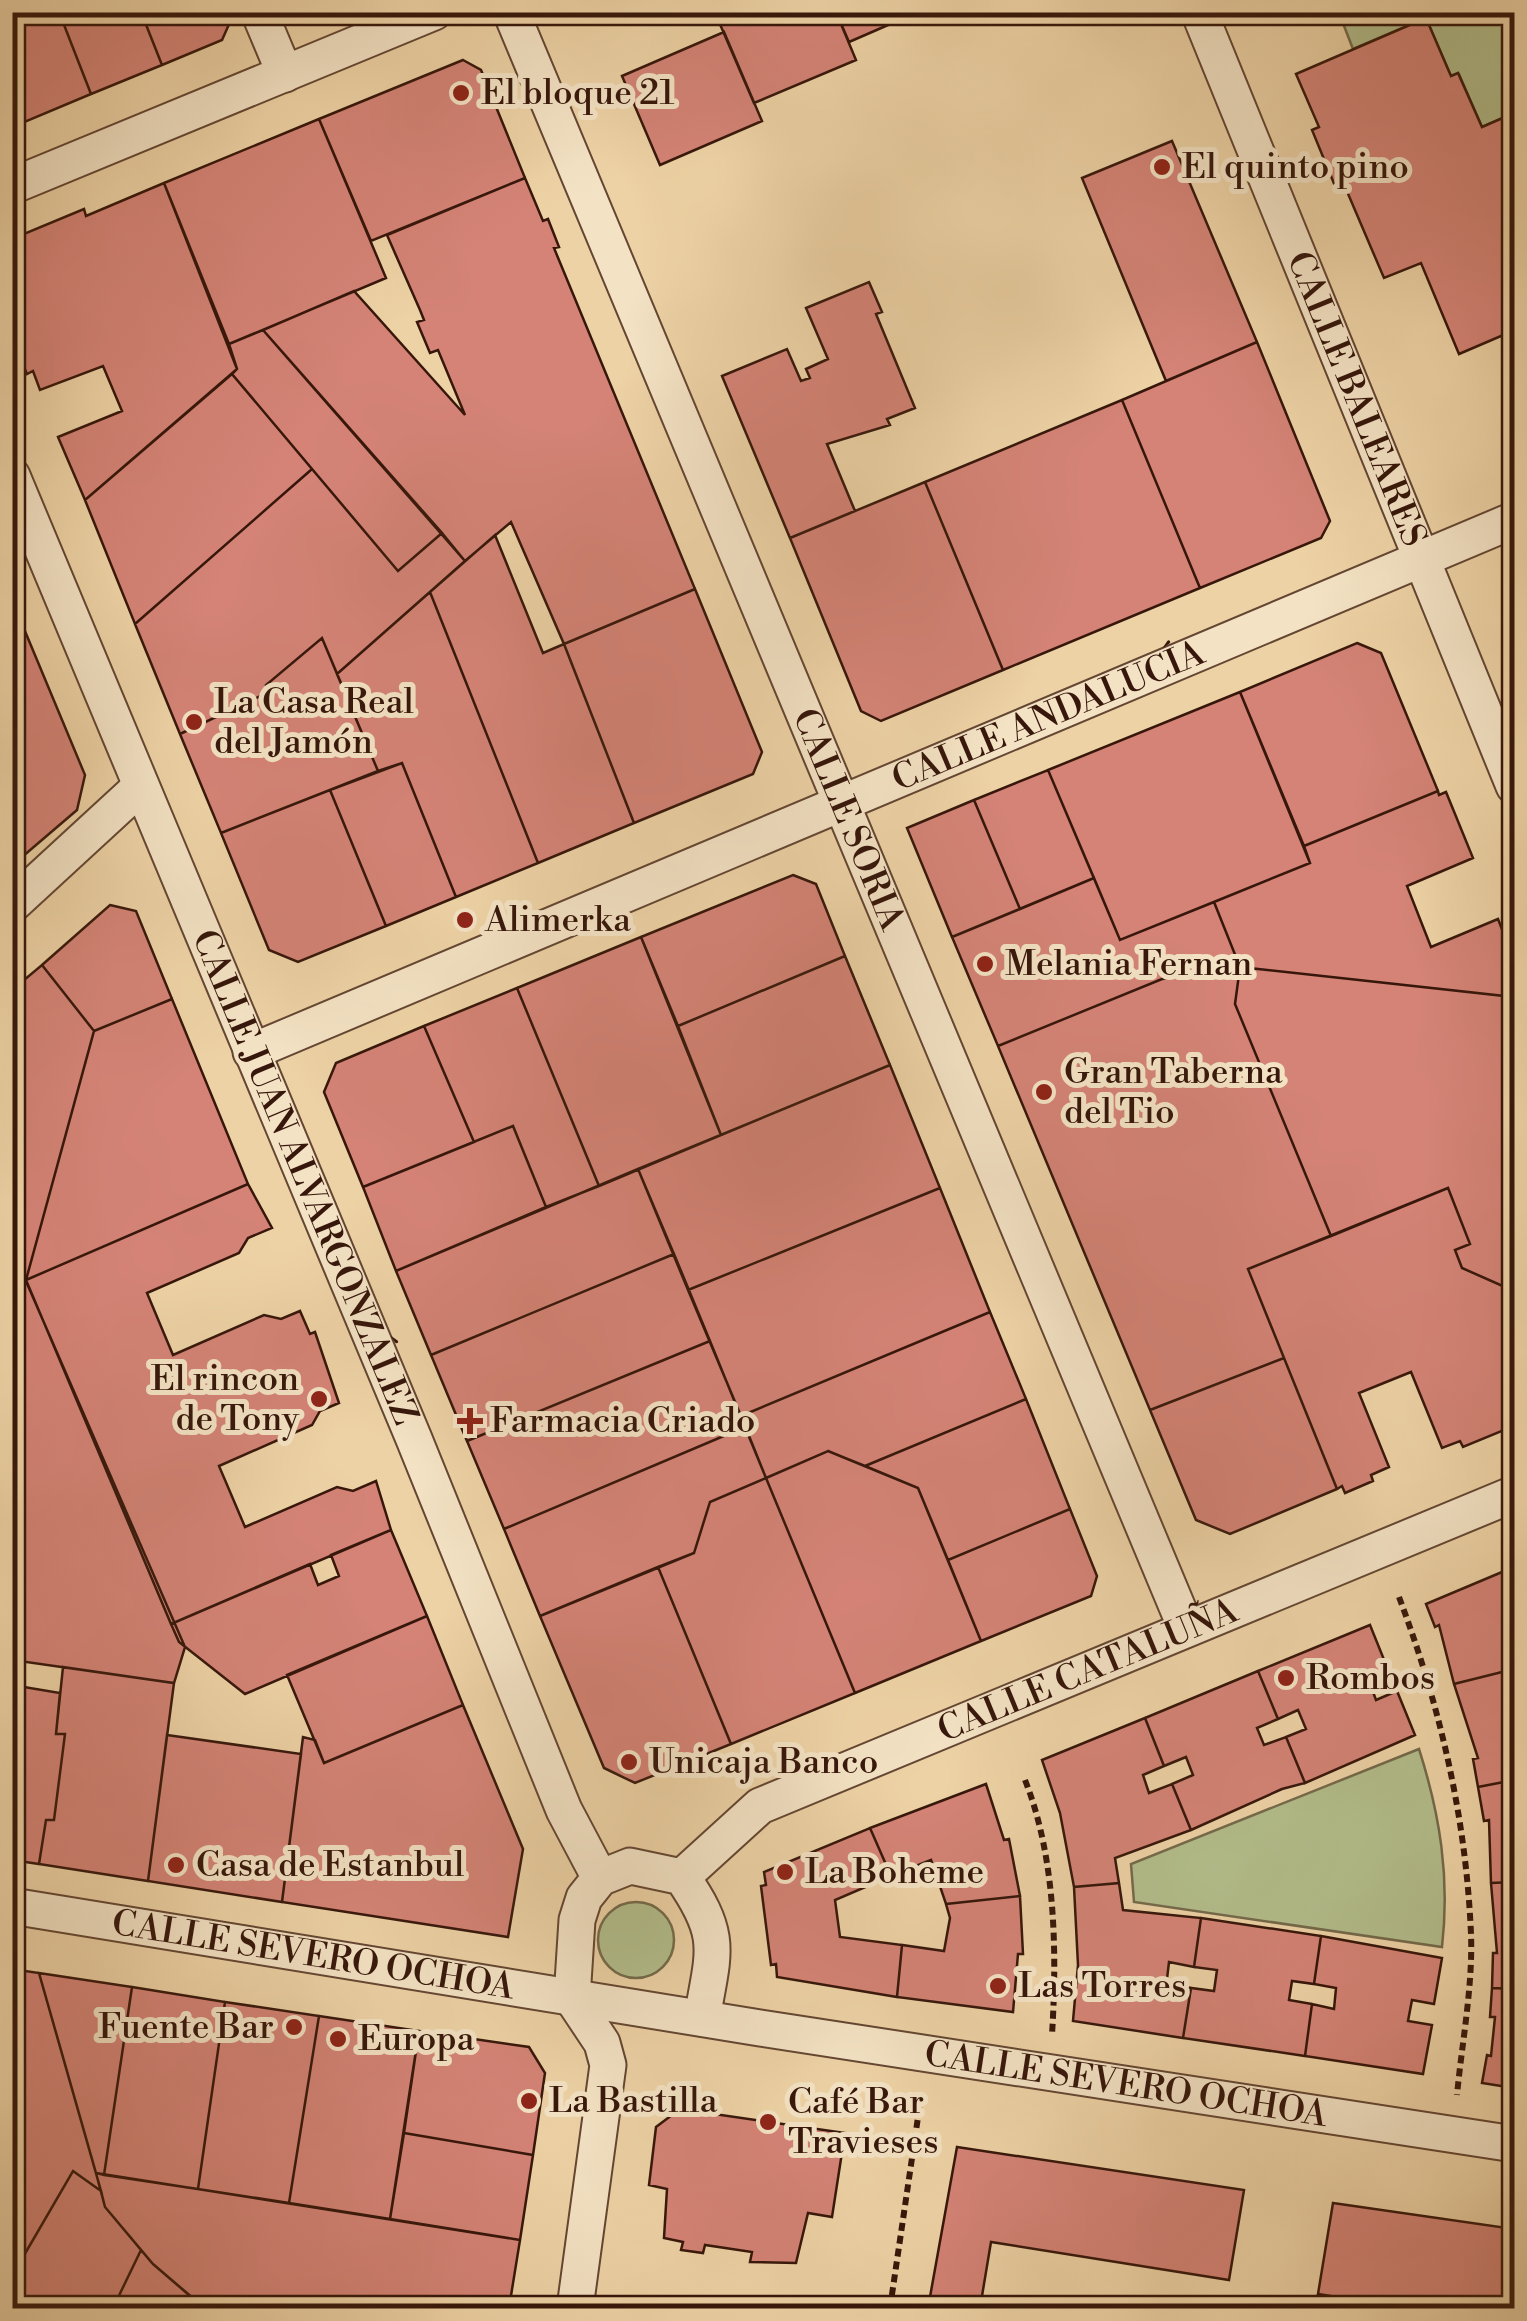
<svg xmlns="http://www.w3.org/2000/svg" width="1527" height="2321" viewBox="0 0 1527 2321" font-family="'Libre Bodoni',serif">
<rect width="100%" height="100%" fill="#edd2a5"/>
<filter id="stains"><feTurbulence type="fractalNoise" baseFrequency=".002" numOctaves="4"/><feColorMatrix values="0 0 0 0 .2 0 0 0 0 .09 0 0 0 0 .02 0 0 0 .5 -.17"/></filter>
<radialGradient id="worn" r=".72"><stop offset=".6" stop-color="#630" stop-opacity="0"/><stop offset="1" stop-color="#630" stop-opacity=".3"/></radialGradient>
<!-- green -->
<path fill="#b2bd8b" stroke="#746a4b" stroke-width="2.5" d="M1339 13H1514V113L1482 127 1459 74 1451 76 1426 18 1353 49Z
M1419 1749C1440 1815 1450 1877 1442 1947L1134 1902 1131 1864Z
M598 1940a38 38 0 1 1 76 0a38 38 0 1 1-76 0Z"/>
<!-- building -->
<path fill="#d48376" stroke="#37170b" stroke-width="2.5" d="M12 12H54L12 28Z
M59 12H141L162 65 91 94Z
M59 12 91 94 15 126 12 28Z
M141 12H234V13L222 40 162 65Z
M721 12H836L856 60 754 103 716 15Z
M836 12H918L849 42Z
M1426 18 1451 76 1458 73 1482 127 1514 113V348L1508 333 1459 354 1421 263 1384 278 1343 182 1335 186 1312 130 1319 127 1296 74Z
M724 32 762 121 660 165 622 76Z
M463 60 481 70 525 178 371 241 319 119Z
M319 119 386 278 229 344 164 183Z
M1172 141 1257 342 1166 381 1082 178Z
M525 178 543 221 548 219 559 247 554 248 695 589 564 644 511 522 465 561 263 330 354 291 465 415 438 350 430 353 417 322 424 320 420 310 387 235Z
M164 183 237 369 85 500 58 437 122 411 103 366 40 390 33 371 27 374 12 339 14 238 84 209 86 216Z
M869 282 882 312 876 314 915 408 887 419 890 425 827 444 855 511 790 538 722 376 787 349 801 381 810 378 806 369 828 359 806 308Z
M263 330 442 533 398 571 232 374 237 369 229 344Z
M1257 342 1330 521 1321 538 1200 588 1122 400Z
M232 374 312 469 135 624 85 500Z
M1122 400 1200 588 1003 670 925 482Z
M312 469 398 571 442 533 465 561 337 674 322 638 266 685 269 692 180 734 135 624Z
M925 482 1003 670 881 721 861 711 790 538Z
M495 535 543 653 564 644 634 823 538 863 430 592Z
M695 589 762 752 753 774 634 823 564 644Z
M430 592 538 863 456 897 402 763 378 771 337 674Z
M12 600 85 775 77 810 22 857 12 847Z
M322 638 378 771 221 833 180 734 269 692 266 685Z
M1357 643 1381 653 1438 791 1304 846 1240 692Z
M1240 692 1310 863 1120 940 1048 770Z
M402 763 456 897 386 926 330 790Z
M1048 770 1094 878 1020 909 974 800Z
M330 790 386 926 298 962 269 950 221 833Z
M1438 791 1439 795 1446 792 1473 858 1407 886 1431 947 1498 919 1514 960V997L1240 967 1214 902 1310 863 1304 846Z
M974 800 1020 909 952 937 907 828Z
M793 875 816 884 845 956 678 1026 641 937Z
M1094 878 1120 940 1214 902 1240 967 1162 979 998 1046 952 937Z
M110 905 136 911 172 999 94 1031 42 965Z
M641 937 721 1135 599 1186 517 988Z
M845 956 890 1065 721 1135 678 1026Z
M42 965 94 1031 26 1280 12 1249V990Z
M1240 967 1514 997V1291L1462 1268 1455 1250 1470 1244 1448 1188 1331 1236 1235 1004Z
M1240 967 1235 1004 1331 1236 1248 1269 1284 1358 1150 1410 998 1046 1162 979Z
M517 988 599 1186 546 1207 513 1126 474 1142 424 1026Z
M172 999 248 1184 26 1280 94 1031Z
M424 1026 474 1142 363 1187 324 1092 336 1063Z
M890 1065 940 1188 688 1290 638 1169Z
M513 1126 546 1207 396 1271 363 1187Z
M638 1169 674 1254 431 1355 396 1271Z
M248 1184 272 1228 248 1238 239 1253 147 1293 173 1355 264 1315 281 1319 300 1311 310 1334 315 1332 339 1403 320 1411 312 1425 219 1466 245 1527 337 1487 353 1491 376 1481 391 1530 171 1624 26 1280Z
M940 1188 990 1312 741 1416 688 1290Z
M1448 1188 1470 1244 1455 1250 1462 1268 1514 1291V1426L1463 1447 1460 1441 1442 1448 1411 1372 1359 1393 1389 1467 1371 1475 1373 1481 1345 1493 1342 1486 1337 1489 1248 1269Z
M12 1249 185 1647 174 1683 12 1660Z
M674 1254 710 1341 467 1441 431 1355Z
M990 1312 1026 1399 865 1466 828 1451 766 1478 741 1416Z
M710 1341 745 1427 504 1529 467 1441Z
M1284 1358 1337 1489 1230 1534 1196 1520 1150 1410Z
M1026 1399 1070 1509 948 1560 918 1488 865 1466Z
M745 1427 766 1478 710 1502 694 1553 540 1616 504 1529Z
M828 1451 918 1488 981 1641 855 1693 766 1478Z
M766 1478 855 1693 731 1744 658 1567 694 1553 710 1502Z
M1070 1509 1097 1576 1091 1596 981 1641 948 1560Z
M391 1530 427 1616 245 1694 179 1642 171 1624 310 1564 318 1585 339 1576 331 1555Z
M658 1567 731 1744 635 1783 604 1768 540 1616Z
M1514 1567V1669L1454 1684 1439 1625 1435 1627 1426 1604Z
M427 1616 463 1705 324 1763 287 1675Z
M1370 1625 1389 1672 1369 1681 1376 1700 1397 1691 1415 1735 1305 1783 1286 1737 1306 1729 1298 1710 1278 1719 1258 1671Z
M63 1667 174 1683 148 1881 39 1864 46 1820H54L65 1734H56Z
M1514 1669V1780L1478 1787 1473 1759 1478 1758 1454 1684Z
M1258 1671 1278 1719 1257 1728 1264 1745 1286 1737 1305 1783 1282 1789 1191 1830 1172 1784 1193 1775 1186 1757 1164 1766 1145 1718Z
M12 1685 60 1693 56 1734H65L54 1820H46L39 1864 12 1860Z
M463 1705 523 1849 508 1937 282 1902 303 1737 315 1740 324 1763Z
M1145 1718 1164 1766 1143 1775 1149 1793 1172 1784 1191 1830 1115 1858 1119 1883 1074 1887 1060 1813 1042 1760Z
M167 1735 301 1754 282 1902 148 1881Z
M1514 1780V1882L1491 1883 1489 1820 1484 1821 1478 1787Z
M986 1784 1004 1840 1009 1839 1020 1896 946 1904 931 1860 891 1876 870 1828Z
M870 1828 891 1876 835 1900 840 1937 902 1945 897 1997 777 1977 776 1964 771 1965 761 1886 766 1885 764 1872Z
M1514 1882V1989L1492 1988 1493 1953H1497L1491 1883Z
M1119 1883 1123 1910 1201 1918 1194 1967 1169 1962 1167 1979 1166 1983 1191 1988 1183 2038 1073 2021 1078 1965 1074 1887Z
M1020 1896 1023 1954H1018L1013 2012 897 1997 902 1945 944 1951 950 1918 946 1904Z
M1201 1918 1321 1936 1314 1984 1292 1981 1289 2000 1312 2004 1305 2056 1183 2038 1191 1988 1214 1991 1217 1970 1194 1967Z
M1321 1936 1442 1958 1434 2004 1412 2000 1408 2021 1432 2025 1423 2074 1305 2056 1312 2004 1334 2009 1336 1988 1314 1984Z
M12 1969 39 1973 101 2191 73 2171 12 2276Z
M39 1973 132 1987 104 2175 96 2173Z
M132 1987 225 2002 198 2189 104 2175Z
M1492 1988 1514 1989V2088L1482 2083 1487 2055 1491 2056 1495 2017H1490Z
M225 2002 319 2016 289 2203 198 2189Z
M319 2016 419 2031 390 2219 289 2203Z
M419 2031 529 2047 545 2073 533 2155 404 2133Z
M680 2109 845 2133 832 2217 808 2213 796 2263 750 2262 752 2252 705 2245 703 2253 681 2250 683 2242 664 2238 667 2189 649 2185 656 2127Z
M404 2133 533 2155 520 2240 390 2219Z
M957 2147 1244 2190 1229 2280 991 2242 980 2308H928Z
M73 2171 101 2191 105 2207 141 2250 113 2308H12V2276Z
M96 2173 520 2240 509 2308H261L194 2299 153 2264 105 2207Z
M1333 2203 1514 2229V2308H1407L1318 2294Z
M141 2250 153 2264 204 2308H113Z
M194 2299 261 2308H204Z"/>
<g fill="none" stroke-linecap="round" stroke-linejoin="round">
<!-- minor casing -->
<g stroke="#644632" stroke-width="39">
<g id="minor">
<path d="M259 12 285 74"/>
<path id="s1" d="M511 12 1186 1628"/>
<path id="s2" d="M1199 12 1514 786"/>
<path d="M12 186 434 12"/>
<path id="s3" d="M12 476 414 1439 564 1810 600 1878"/>
<path d="M12 905 139 788"/>
<path id="s4" d="M251 1052 1514 520"/>
<path id="s5" d="M682 1877 760 1806 1514 1494"/>
<path id="s6" d="M12 1906 760 2028 1514 2144"/>
<path d="M575 2308 608 2065 602 2043 572 1998 577 1920 584 1898 600 1878 630 1866 682 1877C723 1936 714 1950 702 2018"/>
</g>
</g>
<!-- path -->
<path stroke="#37170b" stroke-width="6" stroke-dasharray="8 5" stroke-linecap="butt" d="M1399 1597C1440 1706 1466 1817 1471 1934 1473 1986 1462 2042 1457 2095
M1025 1780C1056 1858 1057 1953 1052 2035
M890 2308 922 2090"/>
<!-- minor -->
<use href="#minor" stroke="#f3e2c4" stroke-width="35"/>
</g>
<!-- markers -->
<g fill="#8f2418" stroke="#f3e2c4" stroke-width="4">
<circle cx="461" cy="93" r="10"/>
<circle cx="1162" cy="167" r="10"/>
<circle cx="194" cy="722" r="10"/>
<circle cx="465" cy="920" r="10"/>
<circle cx="985" cy="964" r="10"/>
<circle cx="1044" cy="1092" r="10"/>
<circle cx="319" cy="1399" r="10"/>
<path d="M465 1406h10v10h10v10h-10v10h-10v-10h-10v-10h10z"/>
<circle cx="1286" cy="1678" r="10"/>
<circle cx="629" cy="1762" r="10"/>
<circle cx="176" cy="1865" r="10"/>
<circle cx="785" cy="1872" r="10"/>
<circle cx="998" cy="1986" r="10"/>
<circle cx="294" cy="2027" r="10"/>
<circle cx="338" cy="2039" r="10"/>
<circle cx="529" cy="2101" r="10"/>
<circle cx="768" cy="2122" r="10"/>
</g>
<g text-anchor="middle" dominant-baseline="central" stroke-width="10" stroke-linejoin="round" paint-order="stroke">
<!-- poi labels -->
<g font-size="35" fill="#37170b" stroke="#f3e2c4" text-anchor="start">
<text x="481" y="93">El bloque 21</text>
<text x="1182" y="167">El quinto pino</text>
<text x="214" y="702">La Casa Real<tspan x="214" dy="40">del Jamón</tspan></text>
<text x="485" y="920">Alimerka</text>
<text x="1005" y="964">Melania Fernan</text>
<text x="1064" y="1072">Gran Taberna<tspan x="1064" dy="40">del Tio</tspan></text>
<text x="299" y="1379" text-anchor="end">El rincon<tspan x="299" dy="40">de Tony</tspan></text>
<text x="490" y="1421">Farmacia Criado</text>
<text x="1306" y="1678">Rombos</text>
<text x="649" y="1762">Unicaja Banco</text>
<text x="196" y="1865">Casa de Estanbul</text>
<text x="805" y="1872">La Boheme</text>
<text x="1018" y="1986">Las Torres</text>
<text x="274" y="2027" text-anchor="end">Fuente Bar</text>
<text x="358" y="2039">Europa</text>
<text x="549" y="2101">La Bastilla</text>
<text x="788" y="2102">Café Bar<tspan x="788" dy="40">Travieses</tspan></text>
</g>
<!-- street labels -->
<g font-size="35" fill="#37170b" stroke="#f3e2c4">
<text stroke="none"><textPath href="#s2" startOffset="418">CALLE BALEARES</textPath></text>
<text stroke="none"><textPath href="#s4" startOffset="865">CALLE ANDALUCÍA</textPath></text>
<text stroke="none"><textPath href="#s1" startOffset="875">CALLE SORIA</textPath></text>
<text stroke="none"><textPath href="#s3" startOffset="760">CALLE JUAN ALVARGONZÁLEZ</textPath></text>
<text stroke="none"><textPath href="#s5" startOffset="460">CALLE CATALUÑA</textPath></text>
<text stroke="none"><textPath href="#s6" startOffset="305">CALLE SEVERO OCHOA</textPath></text>
<text stroke="none"><textPath href="#s6" startOffset="1128">CALLE SEVERO OCHOA</textPath></text>
</g>
</g>
<!-- margin -->
<rect width="1527" height="2321" fill="none" stroke="#edd2a5" stroke-width="50"/>
<rect x="15" y="15" width="1497" height="2291" fill="none" stroke="#37170b" stroke-width="5"/>
<rect x="25" y="25" width="1477" height="2271" fill="none" stroke="#37170b" stroke-width="2.5"/>
<rect width="100%" height="100%" filter="url(#stains)"/>
<rect width="100%" height="100%" fill="url(#worn)"/>
</svg>
